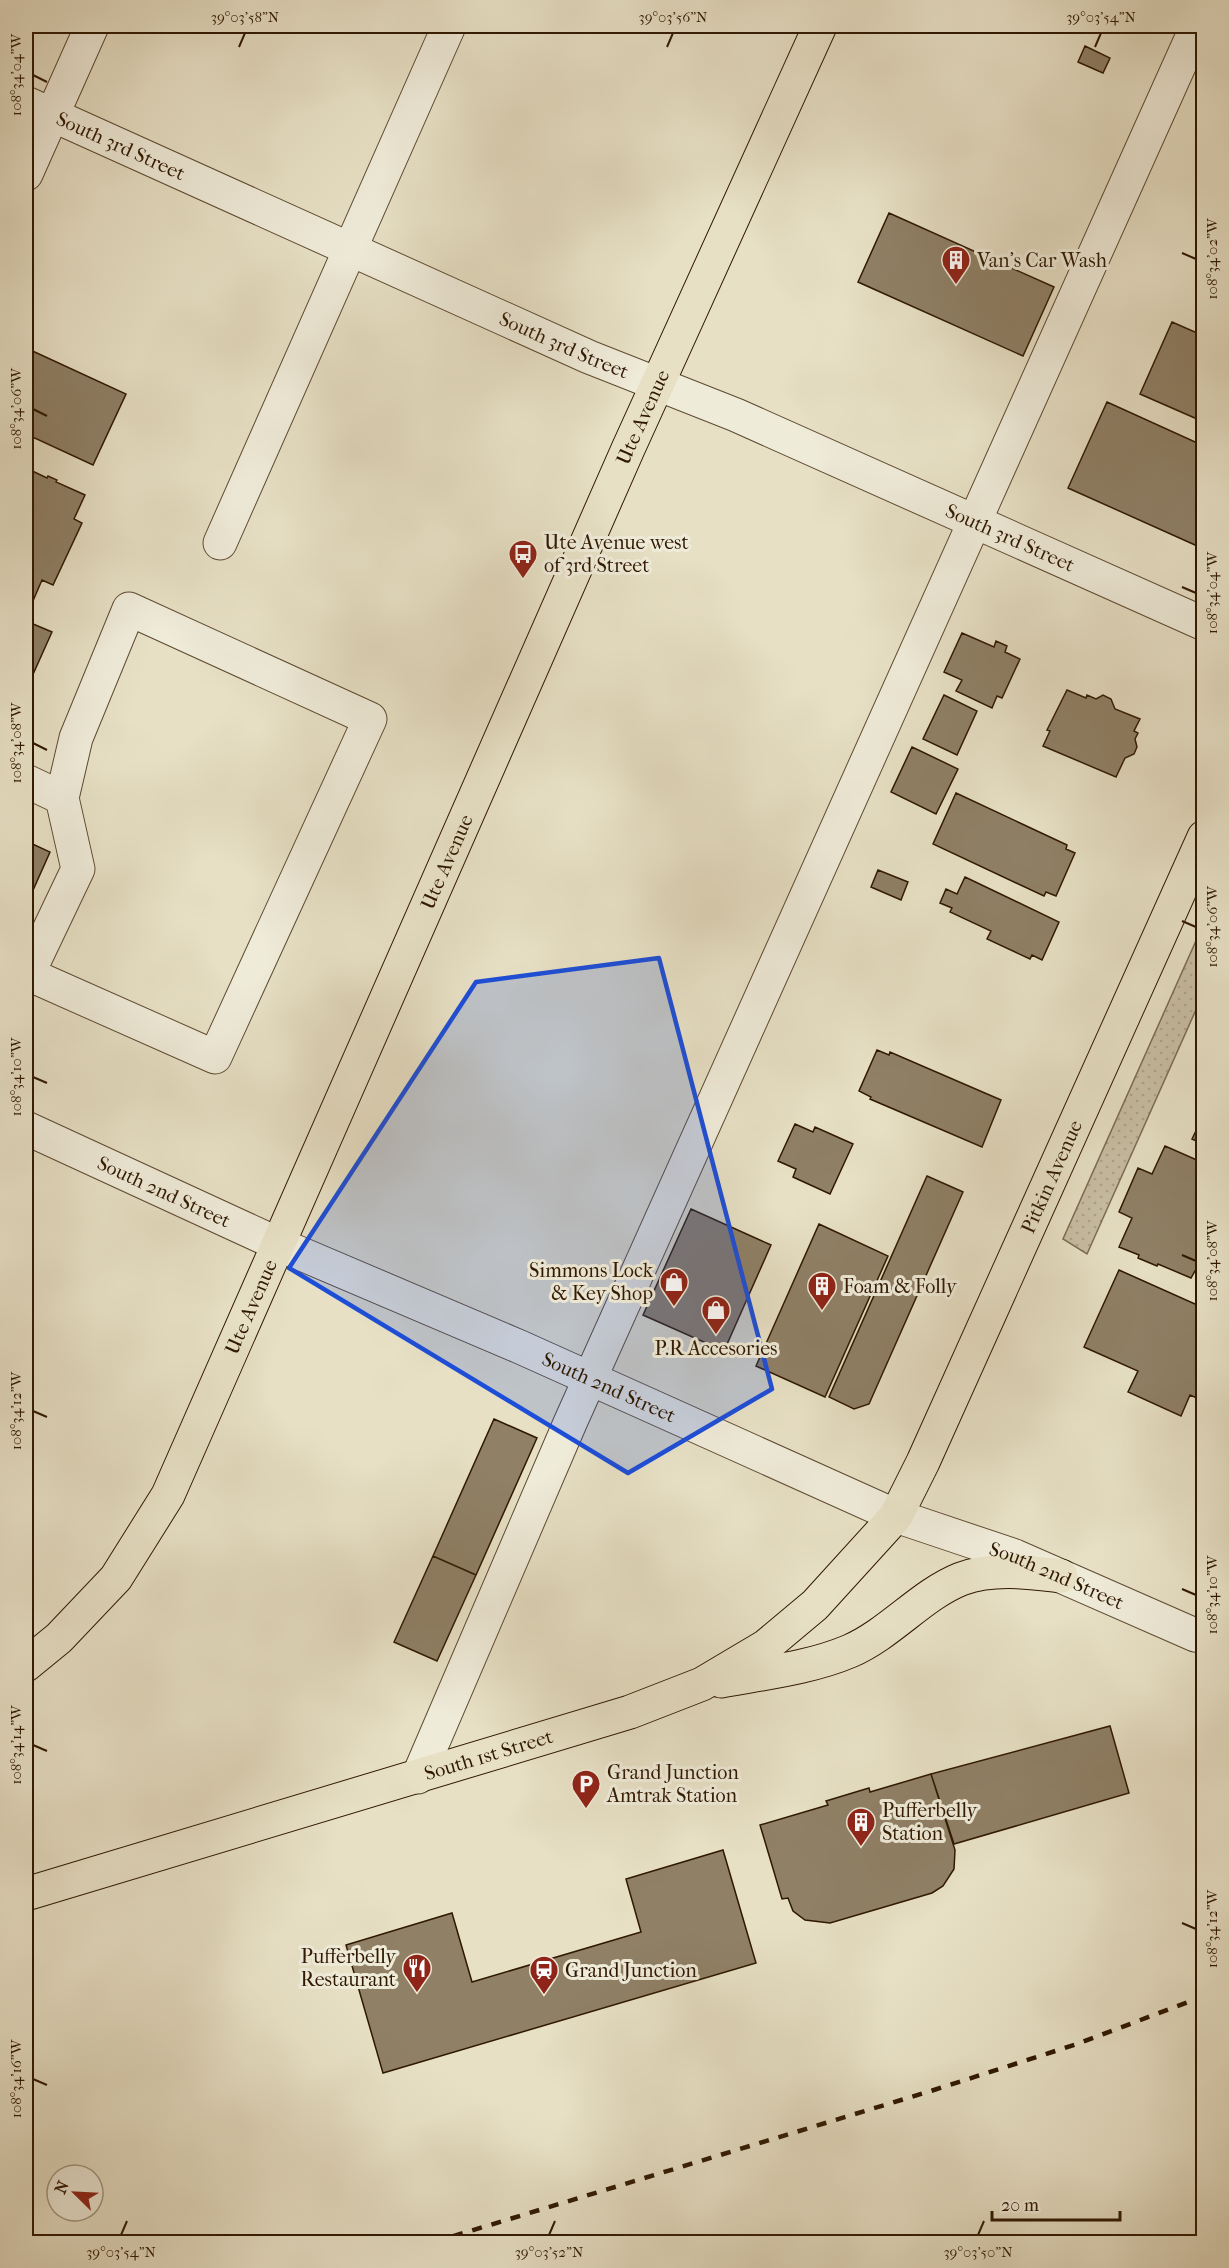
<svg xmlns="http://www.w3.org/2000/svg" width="1229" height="2268" viewBox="0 0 1229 2268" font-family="'IM FELL French Canon',serif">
<defs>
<pattern id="grass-dots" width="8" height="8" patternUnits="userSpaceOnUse" patternTransform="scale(1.5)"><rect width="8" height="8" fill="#c8bea4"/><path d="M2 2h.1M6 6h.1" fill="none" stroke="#aca38b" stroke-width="1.8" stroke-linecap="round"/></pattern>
</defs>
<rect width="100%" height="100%" fill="#e7e0c5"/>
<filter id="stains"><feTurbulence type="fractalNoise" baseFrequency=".00333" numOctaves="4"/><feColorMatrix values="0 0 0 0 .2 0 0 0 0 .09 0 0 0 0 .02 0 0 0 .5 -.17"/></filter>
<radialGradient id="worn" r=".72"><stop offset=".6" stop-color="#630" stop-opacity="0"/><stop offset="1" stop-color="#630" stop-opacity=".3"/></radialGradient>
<!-- grass -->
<path fill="url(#grass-dots)" stroke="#7c6b52" stroke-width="1.5" d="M1203 925V994L1087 1254 1063 1239Z"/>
<!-- building -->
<path fill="#8f8066" stroke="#2f1800" stroke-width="1.5" d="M1085 46 1110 58 1103 73 1078 62Z
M889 213 1054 287 1023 356 858 282Z
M1172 322 1204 336V422L1140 394Z
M26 348 126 394 93 465 26 434Z
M1107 402 1204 446V549L1068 488Z
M26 468 47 478 48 476 57 480 56 482 85 495 74 519 82 523 53 585 42 580 26 617Z
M26 621 52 632 26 690Z
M962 633 994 647 996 641 1007 646 1005 652 1020 659 1002 698 997 696 992 708 956 691 962 680 944 672Z
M1067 690 1086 698 1087 695 1096 699 1103 695 1111 699 1115 709 1140 719 1134 731 1138 733 1135 739 1137 747 1134 754 1125 758 1116 777 1043 746 1050 731 1047 730Z
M944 695 977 711 957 755 923 739Z
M912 747 958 769 936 814 891 792Z
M956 793 1067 845 1066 849 1075 853 1056 896 1046 892 1044 896 933 844Z
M26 841 50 852 26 906Z
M878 870 908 882 901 900 871 887Z
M965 877 1059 922 1042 960 1032 955 1030 959 987 939 991 931 950 912 952 908 940 903 946 889 957 894Z
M877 1050 889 1055 890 1052 1001 1100 982 1147 870 1099 871 1097 859 1091Z
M1204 1114V1144L1192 1139Z
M795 1124 813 1132 815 1127 853 1144 830 1194 793 1177 796 1169 778 1161Z
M1165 1146 1199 1161 1200 1159 1204 1160V1275L1195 1271 1191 1278 1158 1264 1157 1266 1138 1258 1139 1255 1119 1247 1132 1218 1119 1212 1138 1168 1152 1174Z
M927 1176 963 1192 869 1404 854 1409 829 1397Z
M691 1209 771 1245 724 1351 643 1315Z
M819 1224 888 1256 825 1397 756 1366Z
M1119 1270 1204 1308V1401L1190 1395 1181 1416 1128 1392 1138 1371 1084 1347Z
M494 1419 537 1438 476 1575 433 1556Z
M433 1556 476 1575 437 1661 394 1642Z
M1110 1726 1129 1793 954 1844 931 1774Z
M931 1774 955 1850 954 1869 943 1886 932 1893 830 1923 805 1920 793 1911 788 1898 782 1899 760 1825 828 1805 826 1801 869 1788 870 1792Z
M723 1850 756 1963 383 2073 346 1945 452 1913 472 1982 641 1932 626 1879Z"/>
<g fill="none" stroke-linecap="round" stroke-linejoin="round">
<!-- minor casing -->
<g stroke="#5d4a31" stroke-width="35">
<g id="minor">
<path id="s1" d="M26 103 589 357 736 415 1204 624"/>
<path d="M26 174 92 26"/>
<path d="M220 543 449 26"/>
<path d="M26 781 62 798"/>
<path d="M26 980 28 974 78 869 62 798 76 738 129 609 370 719 215 1057 28 974"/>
<path id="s2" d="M26 1128 278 1244 520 1347 896 1516 1015 1556 1195 1635 1204 1636"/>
<path d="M418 1777 570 1423 1197 26"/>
</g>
</g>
<!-- highway casing -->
<g stroke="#2f1800" stroke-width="35">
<g id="highway">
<path id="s3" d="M26 1665 59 1638 116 1578 168 1495 628 449 820 26"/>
<path d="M721 1681C764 1673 810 1668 850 1651 891 1633 921 1595 961 1579 993 1567 1028 1572 1061 1576"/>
<path id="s4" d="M26 1894 630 1712 702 1684 766 1646 815 1605 896 1516 923 1462 1204 837"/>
</g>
</g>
<!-- minor -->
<use href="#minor" stroke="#efebd9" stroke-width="33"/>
<!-- highway -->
<use href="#highway" stroke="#e7e0c5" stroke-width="33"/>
<!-- rail -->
<path stroke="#2f1800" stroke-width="4.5" stroke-dasharray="10 10" stroke-linecap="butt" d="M434 2242 934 2090 1077 2044 1204 1996"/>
</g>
<!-- marked area -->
<path fill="#1d4ed8" fill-opacity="0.2" stroke="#1d4ed8" stroke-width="4.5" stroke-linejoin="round" d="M659 958 772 1389 628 1473 289 1268 476 982Z"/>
<!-- ticks -->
<path fill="none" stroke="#2f1800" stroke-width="2" d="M239 47 245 33M667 47 673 33M1095 47 1101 33M33 75 47 82M1182 253 1196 259M33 409 47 416M1182 587 1196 593M33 743 47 750M1182 921 1196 927M33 1077 47 1083M1182 1255 1196 1261M33 1411 47 1417M1182 1589 1196 1595M33 1745 47 1751M1182 1923 1196 1929M33 2079 47 2085M121 2235 127 2221M549 2235 555 2221M978 2235 984 2221"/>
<!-- icons -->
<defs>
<g id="building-pin" transform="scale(1.5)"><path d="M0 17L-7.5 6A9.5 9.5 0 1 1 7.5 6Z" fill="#8f2418" stroke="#efebd9"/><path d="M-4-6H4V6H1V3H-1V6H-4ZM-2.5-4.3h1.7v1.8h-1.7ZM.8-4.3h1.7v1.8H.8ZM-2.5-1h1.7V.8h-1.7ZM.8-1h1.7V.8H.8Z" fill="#fff"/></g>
<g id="bus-pin" transform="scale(1.5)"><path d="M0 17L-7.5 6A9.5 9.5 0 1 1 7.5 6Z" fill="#8f2418" stroke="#efebd9"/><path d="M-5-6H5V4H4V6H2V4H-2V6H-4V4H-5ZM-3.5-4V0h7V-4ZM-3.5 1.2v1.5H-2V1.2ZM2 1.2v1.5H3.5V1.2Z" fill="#fff"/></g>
<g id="shop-pin" transform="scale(1.5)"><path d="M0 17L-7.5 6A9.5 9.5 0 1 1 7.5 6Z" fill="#8f2418" stroke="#efebd9"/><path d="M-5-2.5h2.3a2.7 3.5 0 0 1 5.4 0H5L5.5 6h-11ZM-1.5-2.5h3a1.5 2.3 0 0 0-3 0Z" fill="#fff"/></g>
<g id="parking-pin" transform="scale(1.5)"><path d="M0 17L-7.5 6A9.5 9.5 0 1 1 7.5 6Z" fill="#8f2418" stroke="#efebd9"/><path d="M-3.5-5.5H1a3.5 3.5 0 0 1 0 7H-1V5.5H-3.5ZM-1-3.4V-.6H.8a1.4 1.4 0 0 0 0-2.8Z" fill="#fff"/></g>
<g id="restaurant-pin" transform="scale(1.5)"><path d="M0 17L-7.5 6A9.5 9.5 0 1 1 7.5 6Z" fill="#8f2418" stroke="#efebd9"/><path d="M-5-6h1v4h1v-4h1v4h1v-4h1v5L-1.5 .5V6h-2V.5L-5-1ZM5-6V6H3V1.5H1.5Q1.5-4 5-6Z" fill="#fff"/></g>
<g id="station-pin" transform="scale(1.5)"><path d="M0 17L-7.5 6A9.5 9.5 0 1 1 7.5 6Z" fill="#8f2418" stroke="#efebd9"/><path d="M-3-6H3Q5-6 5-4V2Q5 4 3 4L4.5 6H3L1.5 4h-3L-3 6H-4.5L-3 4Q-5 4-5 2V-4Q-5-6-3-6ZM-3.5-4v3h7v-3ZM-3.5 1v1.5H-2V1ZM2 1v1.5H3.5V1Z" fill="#fff"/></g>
</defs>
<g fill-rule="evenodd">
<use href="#building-pin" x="956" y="260"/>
<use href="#bus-pin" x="523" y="554"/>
<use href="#shop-pin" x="674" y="1282"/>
<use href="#building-pin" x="822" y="1286"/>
<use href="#shop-pin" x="716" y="1310"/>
<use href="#parking-pin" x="586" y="1784"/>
<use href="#building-pin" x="861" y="1822"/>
<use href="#restaurant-pin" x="417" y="1968"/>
<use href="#station-pin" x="544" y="1970"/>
</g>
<g text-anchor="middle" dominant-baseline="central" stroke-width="6" stroke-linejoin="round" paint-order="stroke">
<!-- street labels -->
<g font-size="20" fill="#2f1800" stroke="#efebd9">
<text stroke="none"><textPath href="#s1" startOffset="104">South 3rd Street</textPath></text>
<text stroke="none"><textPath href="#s1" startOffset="590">South 3rd Street</textPath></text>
<text stroke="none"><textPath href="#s3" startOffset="1401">Ute Avenue</textPath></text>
<text stroke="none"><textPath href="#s1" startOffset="1076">South 3rd Street</textPath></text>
<text stroke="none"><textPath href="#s3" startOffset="915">Ute Avenue</textPath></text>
<text stroke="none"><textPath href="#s4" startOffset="1340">Pitkin Avenue</textPath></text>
<text stroke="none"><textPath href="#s2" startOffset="152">South 2nd Street</textPath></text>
<text stroke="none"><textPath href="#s3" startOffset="429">Ute Avenue</textPath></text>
<text stroke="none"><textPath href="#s2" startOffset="638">South 2nd Street</textPath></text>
<text stroke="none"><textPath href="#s2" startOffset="1124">South 2nd Street</textPath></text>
<text stroke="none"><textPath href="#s4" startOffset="483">South 1st Street</textPath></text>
</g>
<!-- poi labels -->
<g font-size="20" fill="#2f1800" stroke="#efebd9" text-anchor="start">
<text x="977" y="260">Van's Car Wash</text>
<text x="544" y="542">Ute Avenue west<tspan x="544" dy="23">of 3rd Street</tspan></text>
<text x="653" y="1270" text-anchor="end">Simmons Lock<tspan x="653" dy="23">&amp; Key Shop</tspan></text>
<text x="843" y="1286">Foam &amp; Folly</text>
<text x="716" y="1348" text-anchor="middle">P.R Accesories</text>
<text x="607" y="1772">Grand Junction<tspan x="607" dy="23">Amtrak Station</tspan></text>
<text x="882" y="1810">Pufferbelly<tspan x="882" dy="23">Station</tspan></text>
<text x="396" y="1956" text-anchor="end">Pufferbelly<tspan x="396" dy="23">Restaurant</tspan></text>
<text x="565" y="1970">Grand Junction</text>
</g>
</g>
<!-- margin -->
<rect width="1229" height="2268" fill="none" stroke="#e7e0c5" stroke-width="66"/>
<!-- north arrow -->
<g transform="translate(75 2193) rotate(294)"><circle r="28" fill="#efebd9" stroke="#a29782" stroke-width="1.5"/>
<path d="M0-4.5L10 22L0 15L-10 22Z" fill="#8f2418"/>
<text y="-9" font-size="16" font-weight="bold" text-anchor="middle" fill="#2f1800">N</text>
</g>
<!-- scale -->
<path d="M992 2211v9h128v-9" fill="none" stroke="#2f1800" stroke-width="3"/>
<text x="1001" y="2211" font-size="18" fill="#2f1800" stroke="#efebd9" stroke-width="4.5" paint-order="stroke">20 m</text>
<rect x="33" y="33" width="1163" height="2202" fill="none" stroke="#2f1800" stroke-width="2"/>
<g font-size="15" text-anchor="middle" fill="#2f1800">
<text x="245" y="22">39°03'58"N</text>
<text x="673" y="22">39°03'56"N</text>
<text x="1101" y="22">39°03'54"N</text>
<text transform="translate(16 75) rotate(-90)" y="5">108°34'04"W</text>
<text transform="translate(1212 259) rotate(-90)" y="5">108°34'02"W</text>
<text transform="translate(16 409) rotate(-90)" y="5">108°34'06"W</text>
<text transform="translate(1212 593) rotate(-90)" y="5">108°34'04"W</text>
<text transform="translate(16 743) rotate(-90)" y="5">108°34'08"W</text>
<text transform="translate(1212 927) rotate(-90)" y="5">108°34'06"W</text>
<text transform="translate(16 1077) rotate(-90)" y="5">108°34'10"W</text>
<text transform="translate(1212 1261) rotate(-90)" y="5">108°34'08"W</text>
<text transform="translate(16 1411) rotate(-90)" y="5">108°34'12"W</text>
<text transform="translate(1212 1595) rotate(-90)" y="5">108°34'10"W</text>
<text transform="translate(16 1745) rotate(-90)" y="5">108°34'14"W</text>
<text transform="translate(1212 1929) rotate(-90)" y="5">108°34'12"W</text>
<text transform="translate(16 2079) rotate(-90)" y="5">108°34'16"W</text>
<text x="121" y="2257">39°03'54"N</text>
<text x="549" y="2257">39°03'52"N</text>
<text x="978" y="2257">39°03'50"N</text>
</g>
<rect width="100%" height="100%" filter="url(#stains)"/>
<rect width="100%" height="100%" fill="url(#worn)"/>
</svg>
